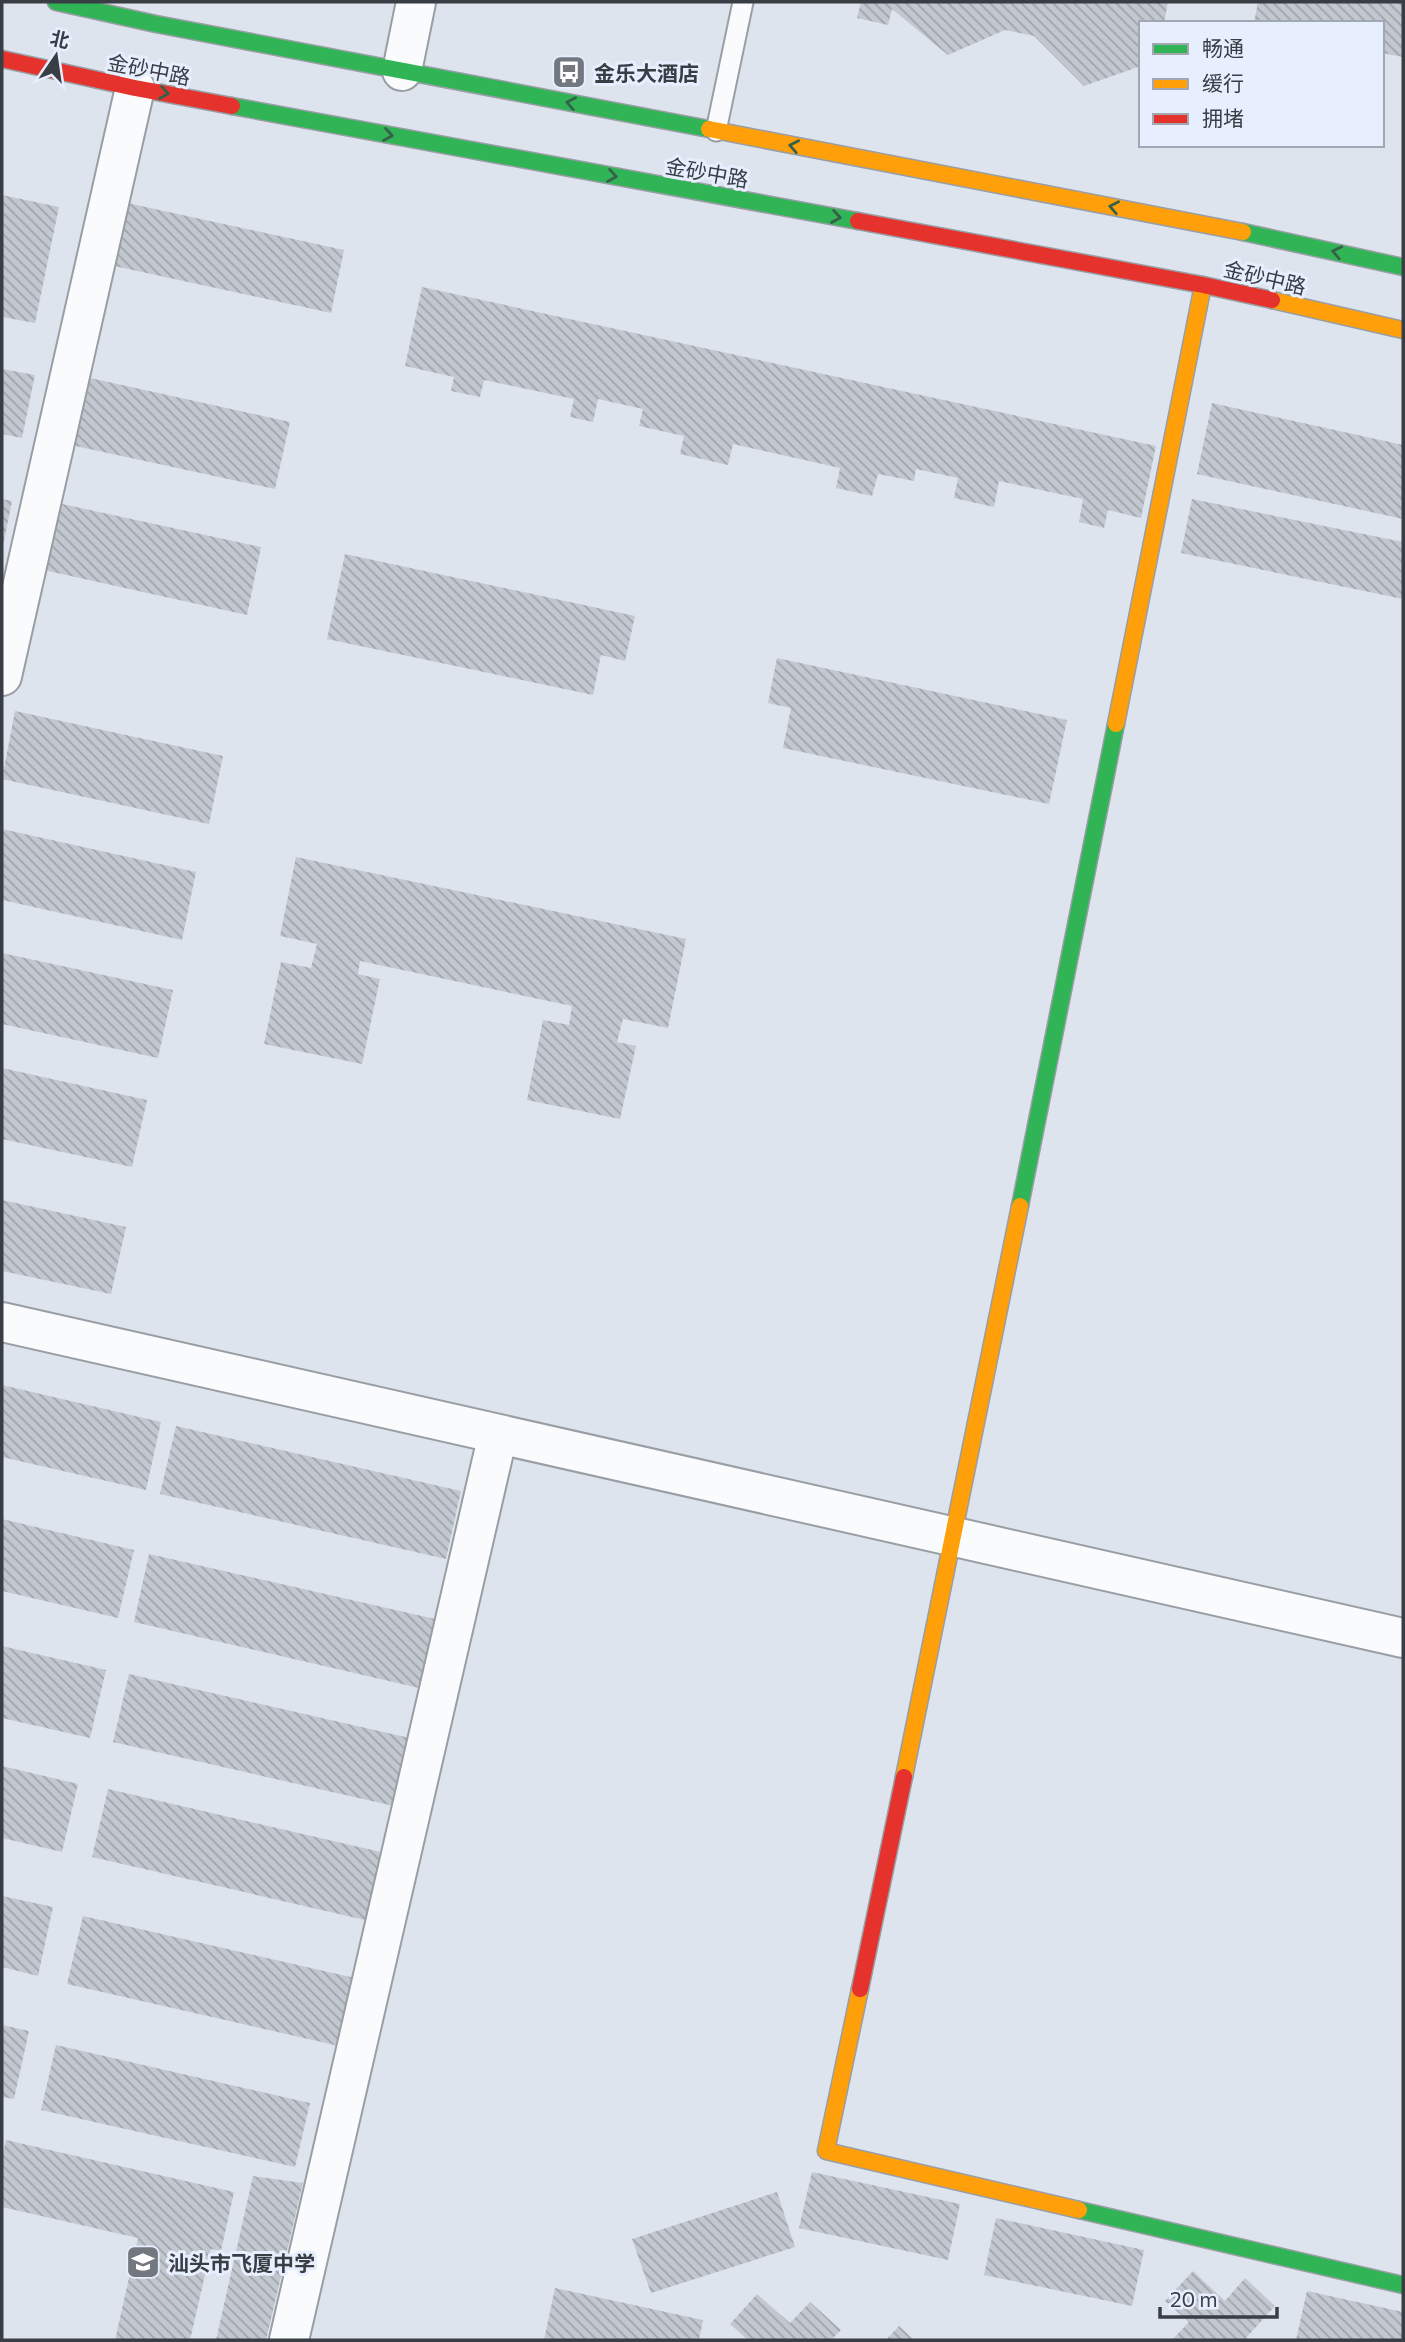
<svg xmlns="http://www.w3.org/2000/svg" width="1405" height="2342" viewBox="0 0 1405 2342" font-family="Commissioner,'Noto Sans SC',sans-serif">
<defs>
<pattern id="building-back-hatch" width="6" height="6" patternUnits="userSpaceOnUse" patternTransform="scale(1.75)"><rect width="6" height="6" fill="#c3c8d0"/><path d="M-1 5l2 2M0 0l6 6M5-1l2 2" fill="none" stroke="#9fa4aa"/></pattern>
</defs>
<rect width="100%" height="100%" fill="#dee4ee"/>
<!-- building -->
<path fill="url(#building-back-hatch)" d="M861 2H1168L1164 23H1141V66L1084 86 1034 36 1005 30 948 55 892 9 888 25 857 18Z
M1258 2H1403V57L1382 53V23H1254Z
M2 195 59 207 35 323 2 317Z
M118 201 344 250 331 313 105 264Z
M422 287 1156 446 1141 518 1108 510 1104 528 1079 522 1083 499 999 481 994 507 954 498 958 478 916 469 914 481 878 474 872 496 836 488 840 468 733 444 728 465 680 454 684 436 639 426 643 409 598 399 593 422 570 417 574 399 484 380 480 397 451 391 454 377 405 366Z
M2 369 35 375 22 438 2 434Z
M81 376 290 422 275 489 66 444Z
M1212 403 1403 445V519L1197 474Z
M2 499 12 501 3 546H2Z
M1192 499 1403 542V599L1181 553Z
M53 502 261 547 247 615 39 569Z
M345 554 635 616 625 661 601 655 593 695 327 639Z
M777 658 1067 720 1049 804 783 748 791 708 768 703Z
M15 711 223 756 209 824 2 779Z
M2 829 196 872 182 940 2 900Z
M296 857 686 939 668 1028 623 1019 617 1042 636 1046 620 1119 527 1100 543 1020 569 1025 572 1006 360 961 358 974 380 979 362 1064 264 1044 281 962 311 968 317 944 280 936Z
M2 953 173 990 158 1058 2 1024Z
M2 1068 147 1100 132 1167 2 1139Z
M2 1200 126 1227 111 1294 2 1271Z
M2 1385 161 1422 146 1490 2 1457Z
M176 1426 461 1491 446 1559 160 1494Z
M2 1519 134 1550 118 1618 2 1591Z
M149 1554 435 1619 419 1688 134 1622Z
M2 1646 106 1670 90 1738 2 1718Z
M129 1674 414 1739 398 1807 113 1742Z
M2 1766 78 1784 62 1852 2 1838Z
M108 1789 394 1855 378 1923 92 1857Z
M2 1896 53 1907 38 1976 2 1967Z
M83 1916 368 1981 352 2049 67 1984Z
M2 2025 29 2031 14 2099 2 2097Z
M56 2045 310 2103 295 2167 41 2110Z
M6 2140 234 2192 221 2251 211 2249 190 2340H115L138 2238 2 2207V2159Z
M812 2172 960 2204 948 2260 799 2228Z
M253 2176 303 2183 266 2340H216Z
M777 2192 795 2247 651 2293 632 2239Z
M996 2218 1144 2250 1132 2306 984 2275Z
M1193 2271 1225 2301 1245 2278 1275 2306 1246 2338 1249 2340H1172L1189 2322 1165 2301Z
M555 2288 703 2320 699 2340H544Z
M1307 2291 1403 2312V2340H1296Z
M757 2294 790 2323 810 2302 841 2330 831 2340H748L730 2324Z
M899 2326 914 2340H886Z"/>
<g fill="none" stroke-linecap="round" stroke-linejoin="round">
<!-- lane casing -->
<g stroke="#999ea5" stroke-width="23">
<path id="lane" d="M716 131 743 2"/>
</g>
<!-- street casing -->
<g stroke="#999ea5" stroke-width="42">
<path id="street" d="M402 71 416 2
M2 676 135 88
M2 1322 1403 1638
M289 2340 498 1434"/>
</g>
<!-- fast casing -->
<g stroke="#999ea5" stroke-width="19">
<path id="fast" d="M56 2 156 24 709 129
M232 106 858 221
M1243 232 1403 267
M1020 1206 1116 724
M1079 2210 1403 2285"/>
</g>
<!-- slow casing -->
<g stroke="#999ea5" stroke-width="19">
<path id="slow" d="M709 129 1243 232
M1272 300 1403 330
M1116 724 1203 285
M904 1777 1020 1206
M860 1989 826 2151 1079 2210"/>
</g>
<!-- jam casing -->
<g stroke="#999ea5" stroke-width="19">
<path id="jam" d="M2 59 135 88 232 106
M858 221 1203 285 1272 300
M860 1989 904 1777"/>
</g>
<!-- lane -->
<use href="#lane" stroke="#fafbfc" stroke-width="19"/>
<!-- street -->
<use href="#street" stroke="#fafbfc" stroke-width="38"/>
<!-- fast -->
<use href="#fast" stroke="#30b455" stroke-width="16"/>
<!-- slow -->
<use href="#slow" stroke="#ff9f0a" stroke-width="16"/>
<!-- jam -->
<use href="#jam" stroke="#e5322d" stroke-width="16"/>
</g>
<!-- one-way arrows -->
<defs><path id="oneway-chevron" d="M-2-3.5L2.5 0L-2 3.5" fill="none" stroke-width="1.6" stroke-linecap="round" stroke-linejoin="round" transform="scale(1.75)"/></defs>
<g stroke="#366149">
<use href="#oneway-chevron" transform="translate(164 93) rotate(10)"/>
<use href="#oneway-chevron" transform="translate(571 103) rotate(-169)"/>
<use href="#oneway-chevron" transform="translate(388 135) rotate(10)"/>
<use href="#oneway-chevron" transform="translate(794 146) rotate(-169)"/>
<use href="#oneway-chevron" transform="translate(612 176) rotate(10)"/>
<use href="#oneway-chevron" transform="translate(1114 207) rotate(-169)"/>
<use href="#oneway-chevron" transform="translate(836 217) rotate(10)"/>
<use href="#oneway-chevron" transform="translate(1337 252) rotate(-168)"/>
</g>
<!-- icons -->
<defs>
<g id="bus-square" transform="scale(1.75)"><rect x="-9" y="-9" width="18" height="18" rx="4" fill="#737780" stroke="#e7effe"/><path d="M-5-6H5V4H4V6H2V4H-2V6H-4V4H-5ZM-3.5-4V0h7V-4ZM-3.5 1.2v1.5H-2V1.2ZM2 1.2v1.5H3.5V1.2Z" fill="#fff"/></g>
<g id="school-square" transform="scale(1.75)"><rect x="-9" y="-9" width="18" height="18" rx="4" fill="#737780" stroke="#e7effe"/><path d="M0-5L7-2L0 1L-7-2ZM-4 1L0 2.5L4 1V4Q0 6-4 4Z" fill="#fff"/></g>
</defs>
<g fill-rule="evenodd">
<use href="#bus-square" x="569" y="72"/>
<use href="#school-square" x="143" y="2262"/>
</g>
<g text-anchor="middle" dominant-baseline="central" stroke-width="6" stroke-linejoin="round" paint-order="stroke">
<!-- street labels -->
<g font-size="21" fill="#393d44" stroke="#e7effe">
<text transform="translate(149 69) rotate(11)">金砂中路</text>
<text transform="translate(707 172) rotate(10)">金砂中路</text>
<text transform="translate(1265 277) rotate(13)">金砂中路</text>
</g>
<!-- poi labels -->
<g font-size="21" font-weight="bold" fill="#393d44" stroke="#e7effe" text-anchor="start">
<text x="594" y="72">金乐大酒店</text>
<text x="168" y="2262">汕头市飞厦中学</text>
</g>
</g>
<!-- border -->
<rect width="1405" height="2342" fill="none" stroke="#393d44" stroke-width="7"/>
<!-- legend -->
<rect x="1139" y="21" width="245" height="126" fill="#e7effe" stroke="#a1a8b4" stroke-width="2"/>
<rect x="1153" y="44" width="35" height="10" fill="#30b455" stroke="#a1a8b4" stroke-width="2"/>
<text x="1202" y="56" font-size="21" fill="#393d44">畅通</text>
<rect x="1153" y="79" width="35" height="10" fill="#ff9f0a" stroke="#a1a8b4" stroke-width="2"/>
<text x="1202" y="91" font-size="21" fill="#393d44">缓行</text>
<rect x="1153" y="114" width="35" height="10" fill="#e5322d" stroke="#a1a8b4" stroke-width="2"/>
<text x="1202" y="126" font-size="21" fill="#393d44">拥堵</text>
<!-- north arrow -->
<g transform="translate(56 56) rotate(13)" stroke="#e7effe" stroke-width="5" paint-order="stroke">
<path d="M0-5L12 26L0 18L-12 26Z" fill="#393d44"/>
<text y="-10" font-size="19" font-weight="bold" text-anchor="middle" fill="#393d44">北</text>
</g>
<!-- scale -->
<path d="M1160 2307v10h117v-10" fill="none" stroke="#393d44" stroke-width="3.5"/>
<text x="1170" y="2307" font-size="21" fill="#393d44" stroke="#e7effe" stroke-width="5" paint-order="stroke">20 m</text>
</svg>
